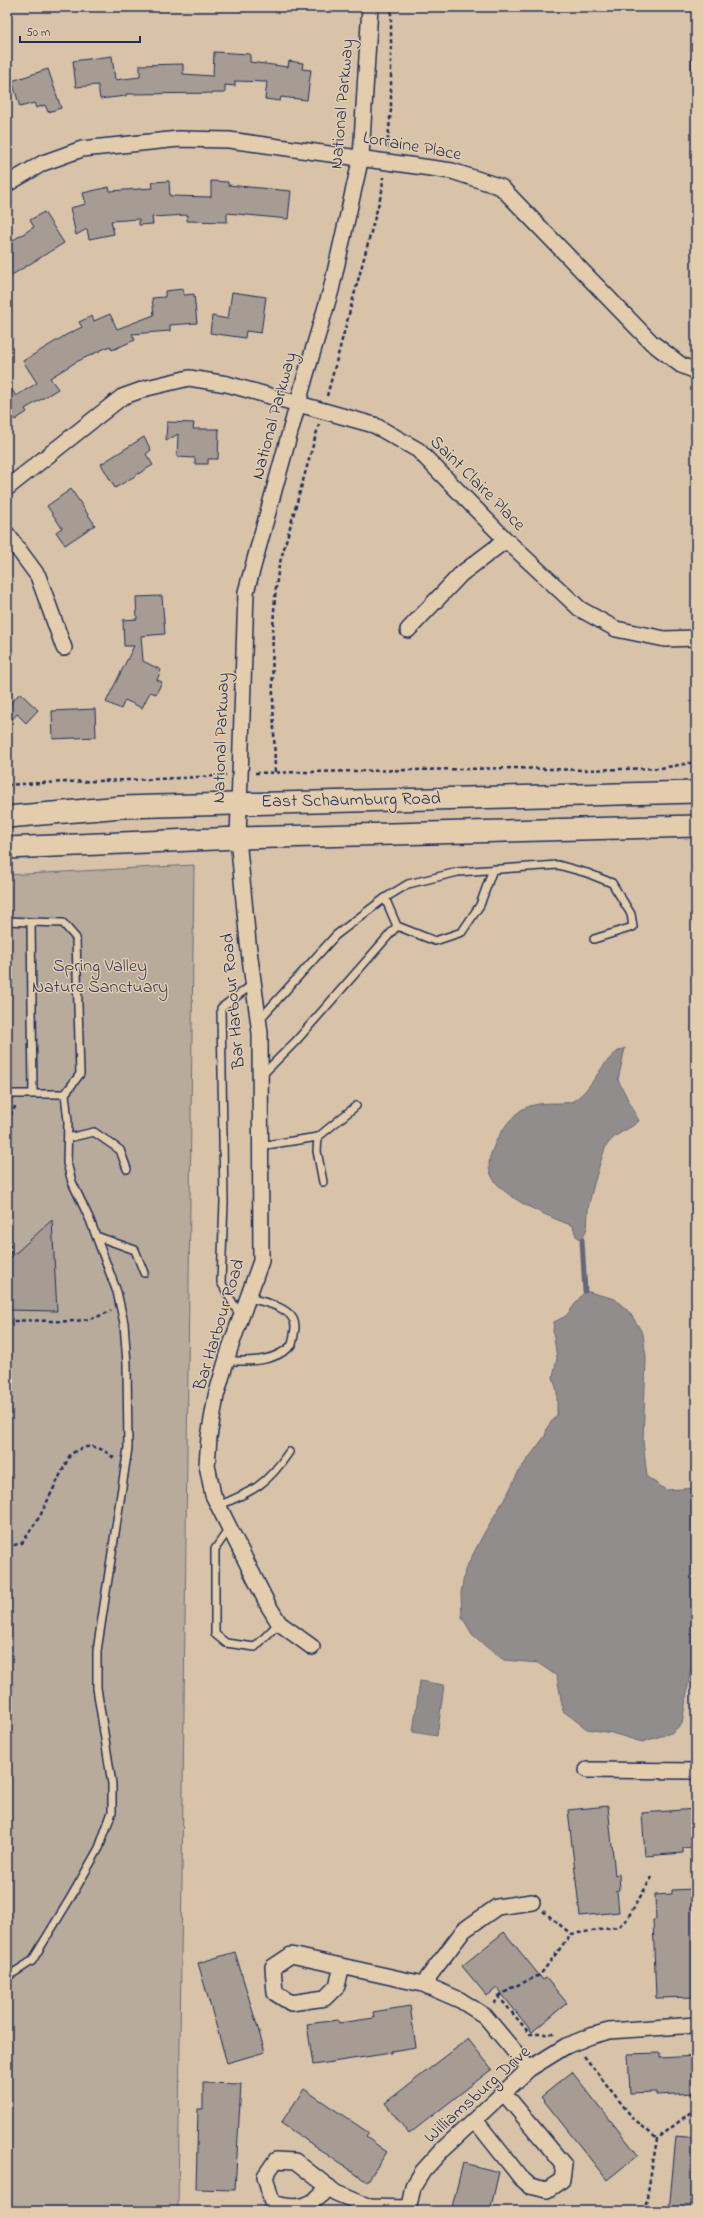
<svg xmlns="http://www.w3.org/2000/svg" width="703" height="2218" viewBox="0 0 703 2218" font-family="'Indie Flower',sans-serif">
<rect width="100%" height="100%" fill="#d8c3a8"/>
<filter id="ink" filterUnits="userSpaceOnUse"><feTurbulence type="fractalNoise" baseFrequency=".025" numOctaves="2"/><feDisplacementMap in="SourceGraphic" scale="8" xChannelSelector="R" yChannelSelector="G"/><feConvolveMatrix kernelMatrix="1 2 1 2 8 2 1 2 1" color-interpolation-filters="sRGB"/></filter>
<g filter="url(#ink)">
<!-- green -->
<path fill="#b9ab9c" stroke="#6a6d7d" d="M194 865 178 2211H7V875Z"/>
<!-- water -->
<path fill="#928d8d" stroke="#62677a" d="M625 1048 618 1080 639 1121C629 1130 615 1133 607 1145 603 1150 588 1203 588 1211 587 1226 589 1225 582 1240L576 1236 573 1226C551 1217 487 1194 489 1164 489 1156 493 1149 496 1141 503 1129 511 1116 523 1109 541 1099 563 1106 573 1101 595 1088 602 1056 625 1048Z
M585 1291 615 1299 630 1313 643 1334 646 1358 643 1441 647 1477 666 1490 696 1488V1655L690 1673 682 1724 671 1733 642 1742 612 1733 587 1729 563 1711 557 1676 538 1663 504 1660 491 1651 472 1634 462 1617 461 1593 465 1570 483 1535 507 1495 519 1471 545 1436 548 1426 557 1415V1391L553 1377 557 1358 553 1331 554 1322 566 1316Z
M420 1681 444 1685 437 1736 413 1732Z"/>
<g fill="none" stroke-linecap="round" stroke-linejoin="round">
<!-- stream -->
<path stroke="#62677a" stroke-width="5" d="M582 1240 585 1291"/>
</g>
<!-- building -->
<path fill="#a69c94" stroke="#1b2f5e" d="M214 52 250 54V62L288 67 289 61 303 63 302 69 311 70 307 100 281 97 280 101 265 99 267 82 235 81V86L225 85V93L126 94V96L100 99 98 85 76 87 73 61 112 56 115 80 140 77V65L183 64V74L213 76Z
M48 69 61 108 48 112 45 105 36 108 34 103 20 107 12 81Z
M169 181 170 196 211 197V181L228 182V185L291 191 288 219 227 213V222L187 221 188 215 152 217 153 224 139 225V219L111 221 114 234 89 239 87 229 76 235 70 208 86 204 83 193 109 187 110 191 153 188 152 182Z
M44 212 64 243 7 278V244L34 227 30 220Z
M183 289 184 295 194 294 197 323 170 325V331L132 334 135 340 112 350 110 346 76 362 50 378 58 389 25 409 27 412 15 420 12 416 7 420V382L16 396 37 383 23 361 66 335 82 327 79 322 92 316 94 321 110 314 117 329 154 315 152 298 165 297V291Z
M232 292 266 297 261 333 246 331 245 338 210 333 212 316 228 319Z
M167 422 194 423 193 429H219L218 459H208V464H195V458L177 457 178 434 166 441Z
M144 437 151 450 146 454 153 465 115 488 101 464Z
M71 489 95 525 65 545 56 532 62 528 47 506Z
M162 596 165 634 141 636 143 661 161 670 157 680 162 682 156 694 150 692 142 708 125 700 121 709 106 702 134 646H124L123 620 137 619 136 597Z
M20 693 38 710 26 723 17 714 7 725V707Z
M95 709 96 737 53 739 52 711Z
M52 1220 57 1311 7 1310V1261Z
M608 1806 615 1875 619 1874 620 1890 617 1891 619 1912 580 1916 568 1810Z
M696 1809V1847L683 1848V1853L645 1856 642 1813Z
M694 1889 696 1997 656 1998 653 1920H656L655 1895 672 1894V1890Z
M504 1932 543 1980 546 1978 567 2003 532 2032 497 1988 487 1996 462 1966Z
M235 1952 265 2052 227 2063 198 1963Z
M410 2006 416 2047 391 2051V2053L313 2065 307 2024 338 2020 339 2023 374 2018 373 2012Z
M468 2039 492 2069 409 2134 385 2103Z
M660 2053V2058L696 2056V2093L656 2095V2092L630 2093 628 2054Z
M572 2072 638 2155 607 2180 541 2097Z
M203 2083 241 2084 235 2190 196 2189 198 2109H203Z
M304 2089 369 2133 366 2137 387 2152 367 2182 281 2123Z
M676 2136 696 2138V2211H669Z
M463 2163 499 2172 490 2211H451Z"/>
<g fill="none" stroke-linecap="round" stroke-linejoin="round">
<!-- lane casing -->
<g stroke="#1b2f5e" stroke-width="10">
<path id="lane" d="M696 58V69
M7 921 31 922 33 1094
M31 922 63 923 76 938 80 1074 65 1094
M397 926 435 941 462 932 480 905 493 869
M259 1020 336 935 385 898
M261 1076 296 1041 397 926 385 898 408 884 458 872 558 865 587 873 612 883 631 914 633 927 594 939
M7 1094H65L68 1121 67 1163 72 1182 90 1220 117 1292 124 1323 127 1364 128 1448 97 1651V1688L112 1784V1812L99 1848 71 1897 32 1961 7 1977
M318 1137 317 1151 323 1182
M68 1138 94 1132 120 1150 127 1169
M260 1146 318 1137 356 1106
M96 1236 135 1250 144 1273
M240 1316 221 1282 224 1202 221 1008 253 984
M226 1361C251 1361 273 1363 292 1345 293 1339 295 1332 295 1326 294 1307 263 1302 249 1298
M218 1506C253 1491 267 1485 289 1452
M229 1529 215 1549V1634L226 1643 255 1647 279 1623"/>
</g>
<!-- street casing -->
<g stroke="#1b2f5e" stroke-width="18">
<path id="street" d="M7 184 43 163 82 149 179 139 229 140 452 171 501 187 651 342 681 365 696 371
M7 488 122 397 147 388 189 378 227 384 374 425 418 450 506 540 580 609 616 629 665 639 696 638
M7 534 38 576 64 648
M408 630 461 574 506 540
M312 1647 279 1623 268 1605 213 1495 207 1465 209 1437 216 1396 230 1348 261 1261 260 1033 248 943 238 838 246 592 306 374 331 290 361 157 370 7
M587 1770 696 1771
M342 1967 337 1986 325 1998 291 2003 275 1993 273 1967 291 1955 423 1984 460 2000 485 2016 529 2069
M423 1984 464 1930 497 1907 532 1902
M475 2120 521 2178 530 2186 547 2190 562 2180 564 2165 504 2093
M329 2187C310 2207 299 2211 272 2203L265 2176 276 2160 295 2161 336 2193 370 2207 408 2208
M408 2211 413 2187 423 2171 443 2149 529 2069 566 2046 591 2036 609 2031 696 2025"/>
</g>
<!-- secondary casing -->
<g stroke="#1b2f5e" stroke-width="24">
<path id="secondary" d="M7 817 122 807 696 792
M7 848 238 838 696 826"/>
</g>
<!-- path -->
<path stroke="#1b2f5e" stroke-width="2.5" stroke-dasharray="4 3" stroke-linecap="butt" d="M387 148 391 110V7
M327 396 382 191 383 177
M275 772C274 703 268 634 279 566L319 424
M255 773 515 768 583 770 661 768 696 762
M7 785C80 780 153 781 226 775
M7 1122 16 1105
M7 1209 11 1258
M7 1322C40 1316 81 1330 111 1310
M7 1547 22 1543 40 1516 70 1455C87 1442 99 1445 115 1459
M543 1911 571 1934
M499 1997 511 1988 540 1975 571 1934 618 1927 627 1919 652 1877
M494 2004 499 1997 530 2034H556
M584 2056 632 2117 657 2139
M647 2211 646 2203 657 2139 696 2108"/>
<!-- lane -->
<use href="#lane" stroke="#e4cdad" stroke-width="7"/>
<!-- street -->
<use href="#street" stroke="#e4cdad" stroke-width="15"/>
<!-- secondary -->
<use href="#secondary" stroke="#e4cdad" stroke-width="21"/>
</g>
</g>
<g text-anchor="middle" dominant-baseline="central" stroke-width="3" stroke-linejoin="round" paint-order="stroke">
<!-- street labels -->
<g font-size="18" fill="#1b2f5e" stroke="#e4cdad">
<text transform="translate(343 104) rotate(-85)">National Parkway</text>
<text transform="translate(412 147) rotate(10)">Lorraine Place</text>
<text transform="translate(275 416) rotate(-75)">National Parkway</text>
<text transform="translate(477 484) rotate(45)">Saint Claire Place</text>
<text transform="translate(222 738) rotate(-88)">National Parkway</text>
<text transform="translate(351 801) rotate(-1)">East Schaumburg Road</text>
<text transform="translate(234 1001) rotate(-95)">Bar Harbour Road</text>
<text transform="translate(220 1325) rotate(-73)">Bar Harbour Road</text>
<text transform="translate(478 2095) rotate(-42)">Williamsburg Drive</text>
</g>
<!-- park labels -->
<g font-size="18" fill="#2b3b64" stroke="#e4cdad">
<text x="100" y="967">Spring Valley<tspan x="100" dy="21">Nature Sanctuary</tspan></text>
</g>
</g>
<!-- margin -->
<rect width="703" height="2218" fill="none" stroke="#e4cdad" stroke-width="24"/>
<rect x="12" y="12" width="679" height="2194" fill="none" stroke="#1b2f5e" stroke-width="1.5" filter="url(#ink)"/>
<!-- scale -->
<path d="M20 36v6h120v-6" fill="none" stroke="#1b2f5e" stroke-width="2"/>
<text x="26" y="36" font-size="12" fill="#1b2f5e" stroke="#e4cdad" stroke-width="3" paint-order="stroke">50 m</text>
</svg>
